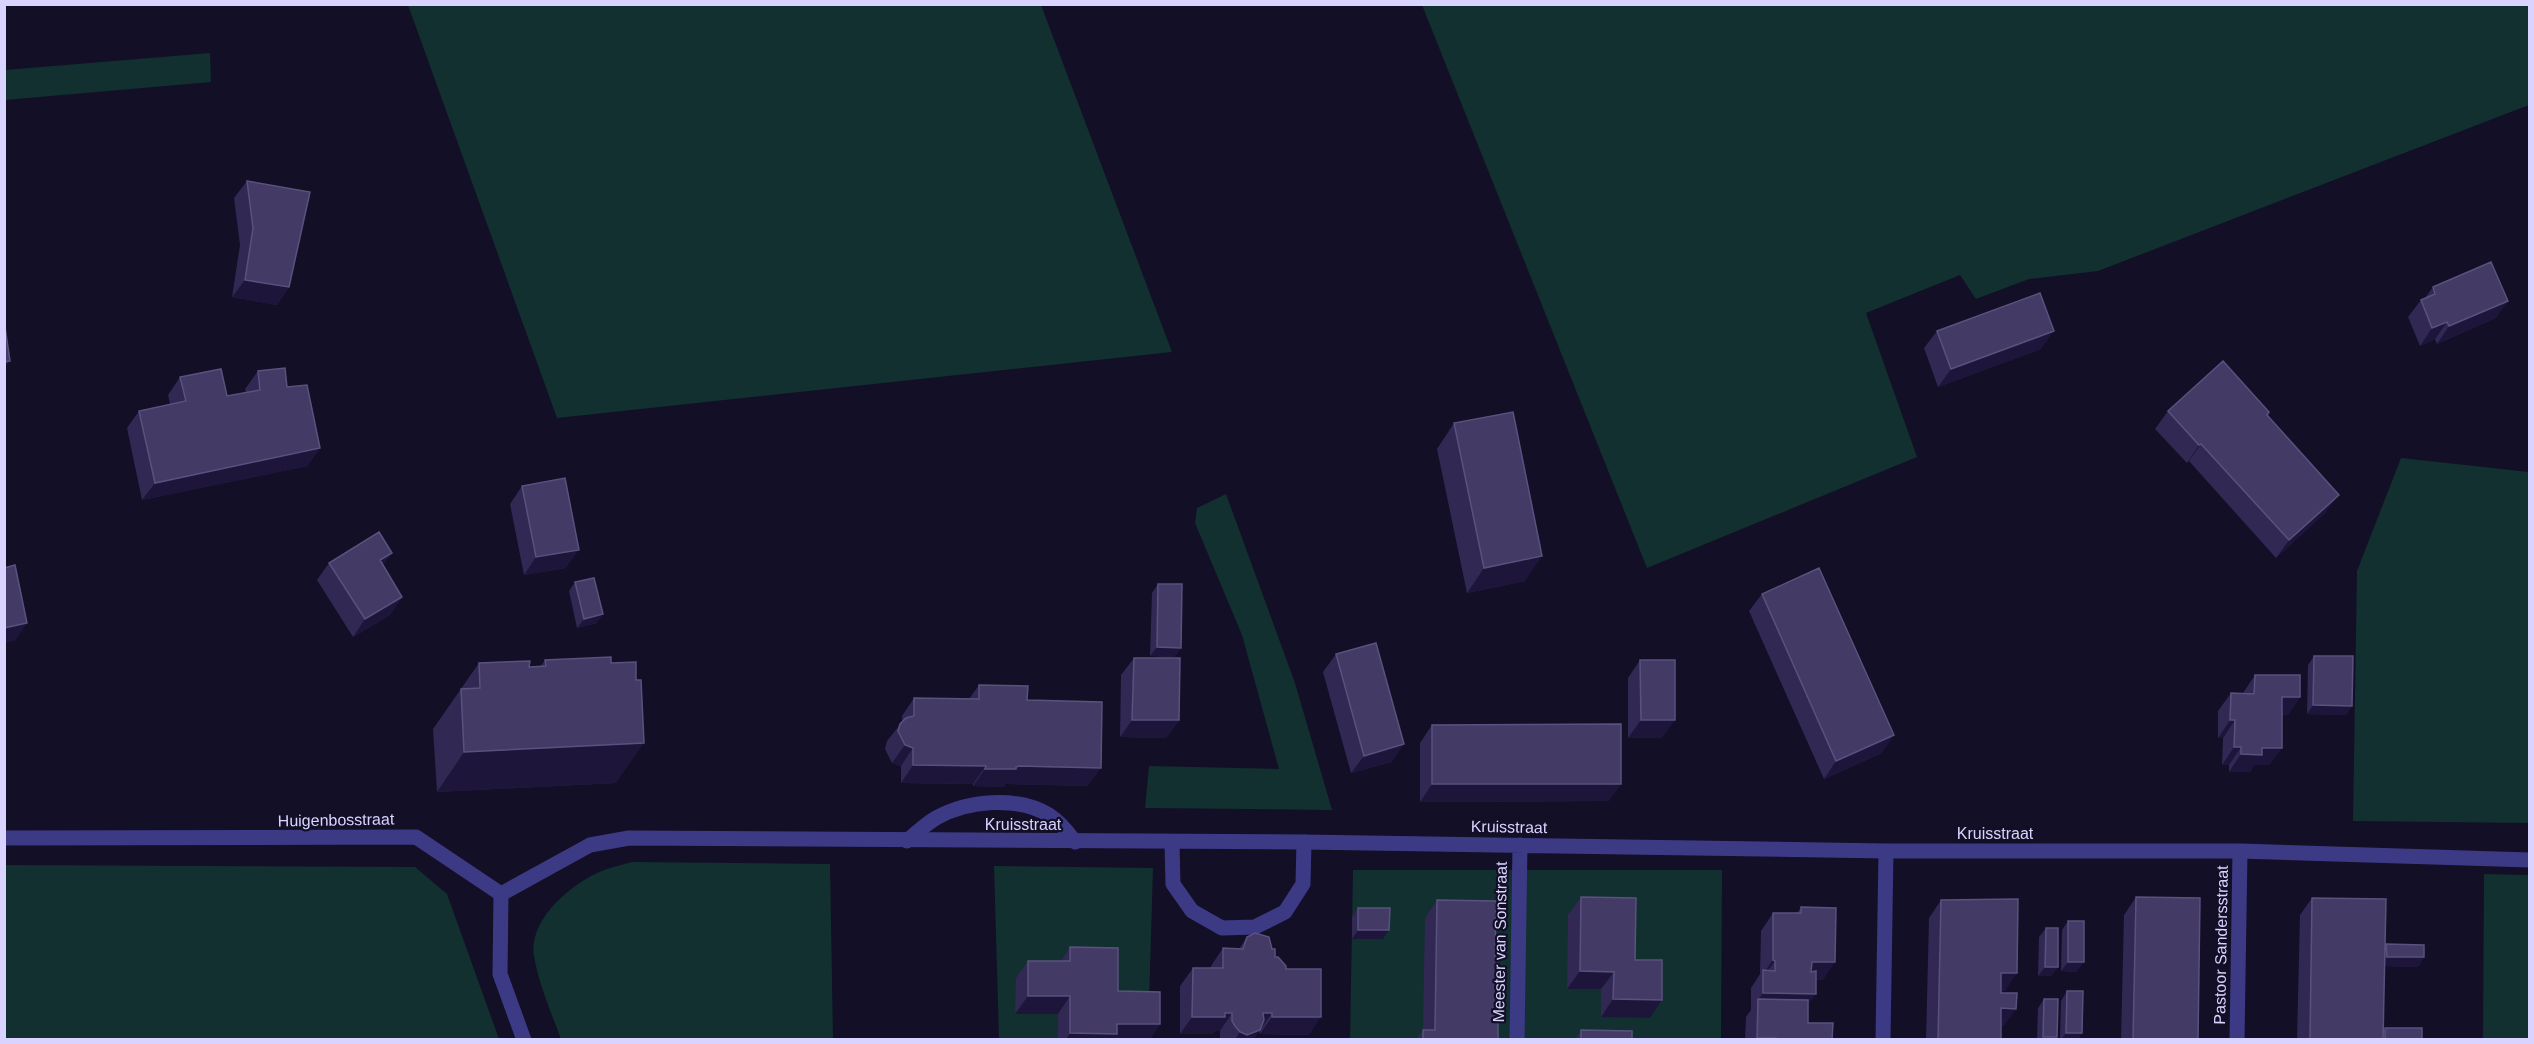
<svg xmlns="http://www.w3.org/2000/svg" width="2534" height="1044" viewBox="0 0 2534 1044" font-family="Arial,sans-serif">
<rect width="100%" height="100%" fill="#130f26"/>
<!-- green -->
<path fill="#12302f" d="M408 5H1041L1172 352 557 418Z
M1422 5H2529V105L2098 271 2029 279 1976 299 1960 275 1866 313 1917 457 1647 568Z
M210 53 211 82 5 100V70Z
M2401 458 2529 472V823L2353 821 2357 571Z
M1226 494 1295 683 1332 810 1145 808 1149 766 1279 769 1242 635 1195 523 1197 508Z
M632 862 830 864 833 1039H561C551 1012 539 985 534 956 528 921 569 886 597 873 608 868 621 865 632 862Z
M5 865 415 867 447 894 499 1039H5Z
M994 866 1153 868 1148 1039H999Z
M1353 870H1722L1721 1039 1350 1040Z
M2484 874 2529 875V1039H2483Z"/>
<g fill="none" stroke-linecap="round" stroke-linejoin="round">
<!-- lane -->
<path stroke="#3d3a85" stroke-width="15" d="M907 841C916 833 926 824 936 818 968 800 1017 796 1049 815 1060 822 1068 832 1075 842
M1172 843 1173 884 1192 911 1222 928 1255 927 1285 912 1303 884 1304 842"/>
<!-- street -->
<path stroke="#3d3a85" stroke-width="15" d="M4 838 416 837 501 894 500 974 524 1040
M501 894 590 845 629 838 1304 842 1886 851H2240L2530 860
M1517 1040 1520 845
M1883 1040 1886 851
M2237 1040 2240 851"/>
</g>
<!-- wall -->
<path fill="#312854" d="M247 181 289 287 277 305 232 297 240 245 234 198Z
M2433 287 2496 318 2437 344 2435 339 2420 346 2408 317 2421 300 2425 298Z
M1937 331 2041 349 1938 387 1924 348Z
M258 371 287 387 320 448 307 466 142 500 127 428 139 411 170 404 168 395 180 377 227 396 246 393 245 389Z
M2168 411 2269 412 2267 415 2326 512 2276 558 2189 461 2187 463 2155 429Z
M1454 423 1525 581 1467 593 1437 449Z
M522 486 566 568 524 575 510 504Z
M329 563 383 566 402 597 390 615 353 637 317 580Z
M575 582 597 623 577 628 569 591Z
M1158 584 1175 657 1150 656 1152 593Z
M1762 594 1882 753 1824 779 1749 611Z
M1336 654 1392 762 1351 773 1323 672Z
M2314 656 2352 706 2346 715 2307 714 2308 665Z
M1134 658 1179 720 1166 738 1120 737 1121 675Z
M545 660 616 783 437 792 433 729 479 663 529 667H540Z
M1640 660 1662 738H1628V678Z
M2255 675 2300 697 2288 715H2282V748L2269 765H2254L2250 772H2229V765H2222L2223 738H2218V711L2231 693H2243Z
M979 685 1027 700 1088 786 1007 784H1005L1004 787 973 786V784L901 783V766L892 763 885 749 887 741 902 722V716L914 698 969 699Z
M1432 725 1609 801 1420 802V743Z
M1581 897 1635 960 1650 1018 1601 1017V989H1567L1568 915Z
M2136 897 2198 1040H2121L2124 915Z
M2312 898 2385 947 2386 944 2424 957 2418 967 2384 966 2383 1031 2385 1028 2422 1040H2297L2300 915Z
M1437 900 1495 957 1498 1040H1416L1423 1030 1425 918Z
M1941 900 2005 991H2001L2004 1026H2001V1040H1926L1929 918Z
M1801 907 1823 980H1816L1808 1005V1023L1832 1040H1745L1746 1017 1751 1010V988L1760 974 1761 931 1773 913H1797Z
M1358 908 1383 939H1352V917Z
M2068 921 2077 972 2061 971 2062 930Z
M2046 928 2058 967 2051 976H2038L2039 937Z
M1247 937 1272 949 1275 957 1286 969 1309 1035 1260 1034 1259 1031 1253 1040H1220V1031H1215L1213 1034H1180V986L1193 968H1211V966L1223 948 1239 949Z
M1070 947 1118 991 1160 1024 1149 1040H1058V1014H1015L1016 978 1028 961H1061Z
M2067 991 2082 1033 2077 1040H2060L2061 1001Z
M2044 999 2055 1040H2037L2038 1008Z
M1581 1030 1632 1040H1575Z"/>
<!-- shaded-wall -->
<path fill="#1d163a" d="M245 280 289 287 277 305 232 297Z
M2508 301 2496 318 2437 344 2449 326Z
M2447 322 2435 339 2420 346 2432 328Z
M2054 331 2041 349 1938 387 1951 369Z
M10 361 4 369V362Z
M2201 444 2189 461 2187 463 2199 445Z
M320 448 307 466 142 500 155 483Z
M2339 495 2326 512 2276 558 2289 540Z
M579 550 566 568 524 575 536 557Z
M392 553 380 570V560Z
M1542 556 1525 581 1467 593 1484 568Z
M402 597 390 615 353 637 365 619Z
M603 614 597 623 577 628 584 619Z
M27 623 15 641 4 643V628Z
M1157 647 1181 648 1175 657 1150 656Z
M2282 697H2300L2288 715 2270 714Z
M2313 705 2352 706 2346 715 2307 714Z
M1132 720H1179L1166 738 1120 737Z
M1641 720H1675L1662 738H1628Z
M2230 720H2235L2223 738H2218Z
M1894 735 1882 753 1824 779 1836 761Z
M644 743 616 783 437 792 464 752Z
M1404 744 1392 762 1351 773 1364 756Z
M905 745 913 748 901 766 892 763Z
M2234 747H2241L2229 765H2222Z
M2262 748H2282L2269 765H2254L2250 772H2229L2241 754Z
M913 765 986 766 973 784 901 783Z
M1016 767 1101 768 1088 786 1005 784 1004 787 973 786 985 769Z
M1432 784H1621L1609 801 1420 802Z
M1358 930H1389L1383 939H1352Z
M2387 957H2424L2418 967 2380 966Z
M1773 960 1775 961 1763 977V974Z
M1812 962H1835L1823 980 1799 979Z
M2068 962H2084L2077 972 2061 971Z
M2045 967H2058L2051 976H2038Z
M1580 971 1614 972 1601 989H1567Z
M2001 973H2017L2005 991 1989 990Z
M1763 993 1816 994 1803 1012 1758 1000Z
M1028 996H1070L1058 1014H1015Z
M1613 999 1662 1000 1650 1018 1601 1017Z
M2001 1008 2016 1009 2004 1026H1989Z
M1225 1013H1232L1220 1031H1215L1213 1034H1180L1192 1017Z
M1263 1013H1272L1253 1040H1235L1240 1032Z
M1272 1017H1321L1309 1035 1260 1034Z
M1117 1024H1160L1149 1040H1066L1070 1033Z
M2066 1033H2082L2077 1040H2061Z
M2043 1037H2057L2055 1040H2041Z
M1757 1038H1776V1040H1757Z"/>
<!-- building -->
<path fill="#433a66" stroke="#5a527e" stroke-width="1.5" d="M247 181 310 192 289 287 245 280 253 228Z
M2491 262 2508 301 2449 326 2447 322 2432 328 2421 300 2435 294 2433 287Z
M2040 293 2054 331 1951 369 1937 331Z
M4 320 10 361 4 362Z
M2223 361 2269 412 2267 415 2339 495 2289 540 2201 444 2199 445 2168 411Z
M285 368 287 387 307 385 320 448 155 483 139 411 186 401 180 377 221 369 227 396 260 390 258 371Z
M1513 412 1542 556 1484 568 1454 423Z
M565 478 579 550 536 557 522 486Z
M379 532 392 553 380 560 402 597 365 619 329 563Z
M15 565 27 623 4 628V568Z
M1819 568 1894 735 1836 761 1762 594Z
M594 578 603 614 584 619 575 582Z
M1158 584H1182L1181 648 1157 647Z
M1376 643 1404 744 1364 756 1336 654Z
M2314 656H2353L2352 706 2313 705Z
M611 657V663L636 662V680H641L644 743 464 752 461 689 480 688 479 663 530 661 529 667 546 666 545 660Z
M1134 658H1180L1179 720H1132Z
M1640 660H1675V720H1641Z
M2255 675H2300V697H2282V748H2262V755L2241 754V747H2234L2235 720H2230L2231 693 2254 694Z
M979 685 1028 686 1027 700 1102 702 1101 768 1019 766 1016 767V769H985L986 766 913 765V748L905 745 898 731 900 724 906 718 914 716V698L979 699Z
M1621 724V784H1432V725Z
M1581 897 1636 898 1635 960H1662V1000L1613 999 1614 972 1580 971Z
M2136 897 2200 898 2198 1040H2133Z
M2312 898 2386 899 2383 1040H2310Z
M2018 899 2017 973H2001V993H2017L2016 1009 2001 1008V1040H1938L1941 900Z
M1437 900 1496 901 1495 957 1498 958V1040H1423V1030H1435Z
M1801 907 1836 908 1835 962H1812L1811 972 1816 971V994L1763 993V970L1775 971V961L1773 960V913H1801Z
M1358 908H1390L1389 930H1358Z
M2068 921H2084V962H2068Z
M2046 928H2058V967H2045Z
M1255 933 1269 937 1272 949H1275V957H1278L1286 966V969H1321V1017H1272V1013H1263L1264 1020 1260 1030 1247 1035 1240 1032 1235 1026 1232 1021V1013H1225V1017H1192L1193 968H1223V948L1243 949 1247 937Z
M2386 944 2424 945V957H2387Z
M1070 947 1118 948V991L1160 992V1024H1117V1034L1070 1033V996H1028V961H1070Z
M2067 991H2083L2082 1033H2066Z
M1758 999 1808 1000V1023H1833L1832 1040H1776V1038H1757Z
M2044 999H2058L2057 1037H2043Z
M2385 1028H2422V1040H2385Z
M1581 1030 1632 1031V1040H1581Z"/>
<g text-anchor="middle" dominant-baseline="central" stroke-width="4.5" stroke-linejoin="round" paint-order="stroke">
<!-- street labels -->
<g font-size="16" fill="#d9d4ff" stroke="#130f26">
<text transform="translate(336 820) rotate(-1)">Huigenbosstraat</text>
<text x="1023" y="824">Kruisstraat</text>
<text transform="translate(1509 827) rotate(1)">Kruisstraat</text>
<text x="1995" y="833">Kruisstraat</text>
<text transform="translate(1500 942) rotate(-89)">Meester van Sonstraat</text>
<text transform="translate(2221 945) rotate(-89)">Pastoor Sandersstraat</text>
</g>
</g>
<!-- border -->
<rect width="2534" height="1044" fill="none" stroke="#d9d4ff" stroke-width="12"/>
</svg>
